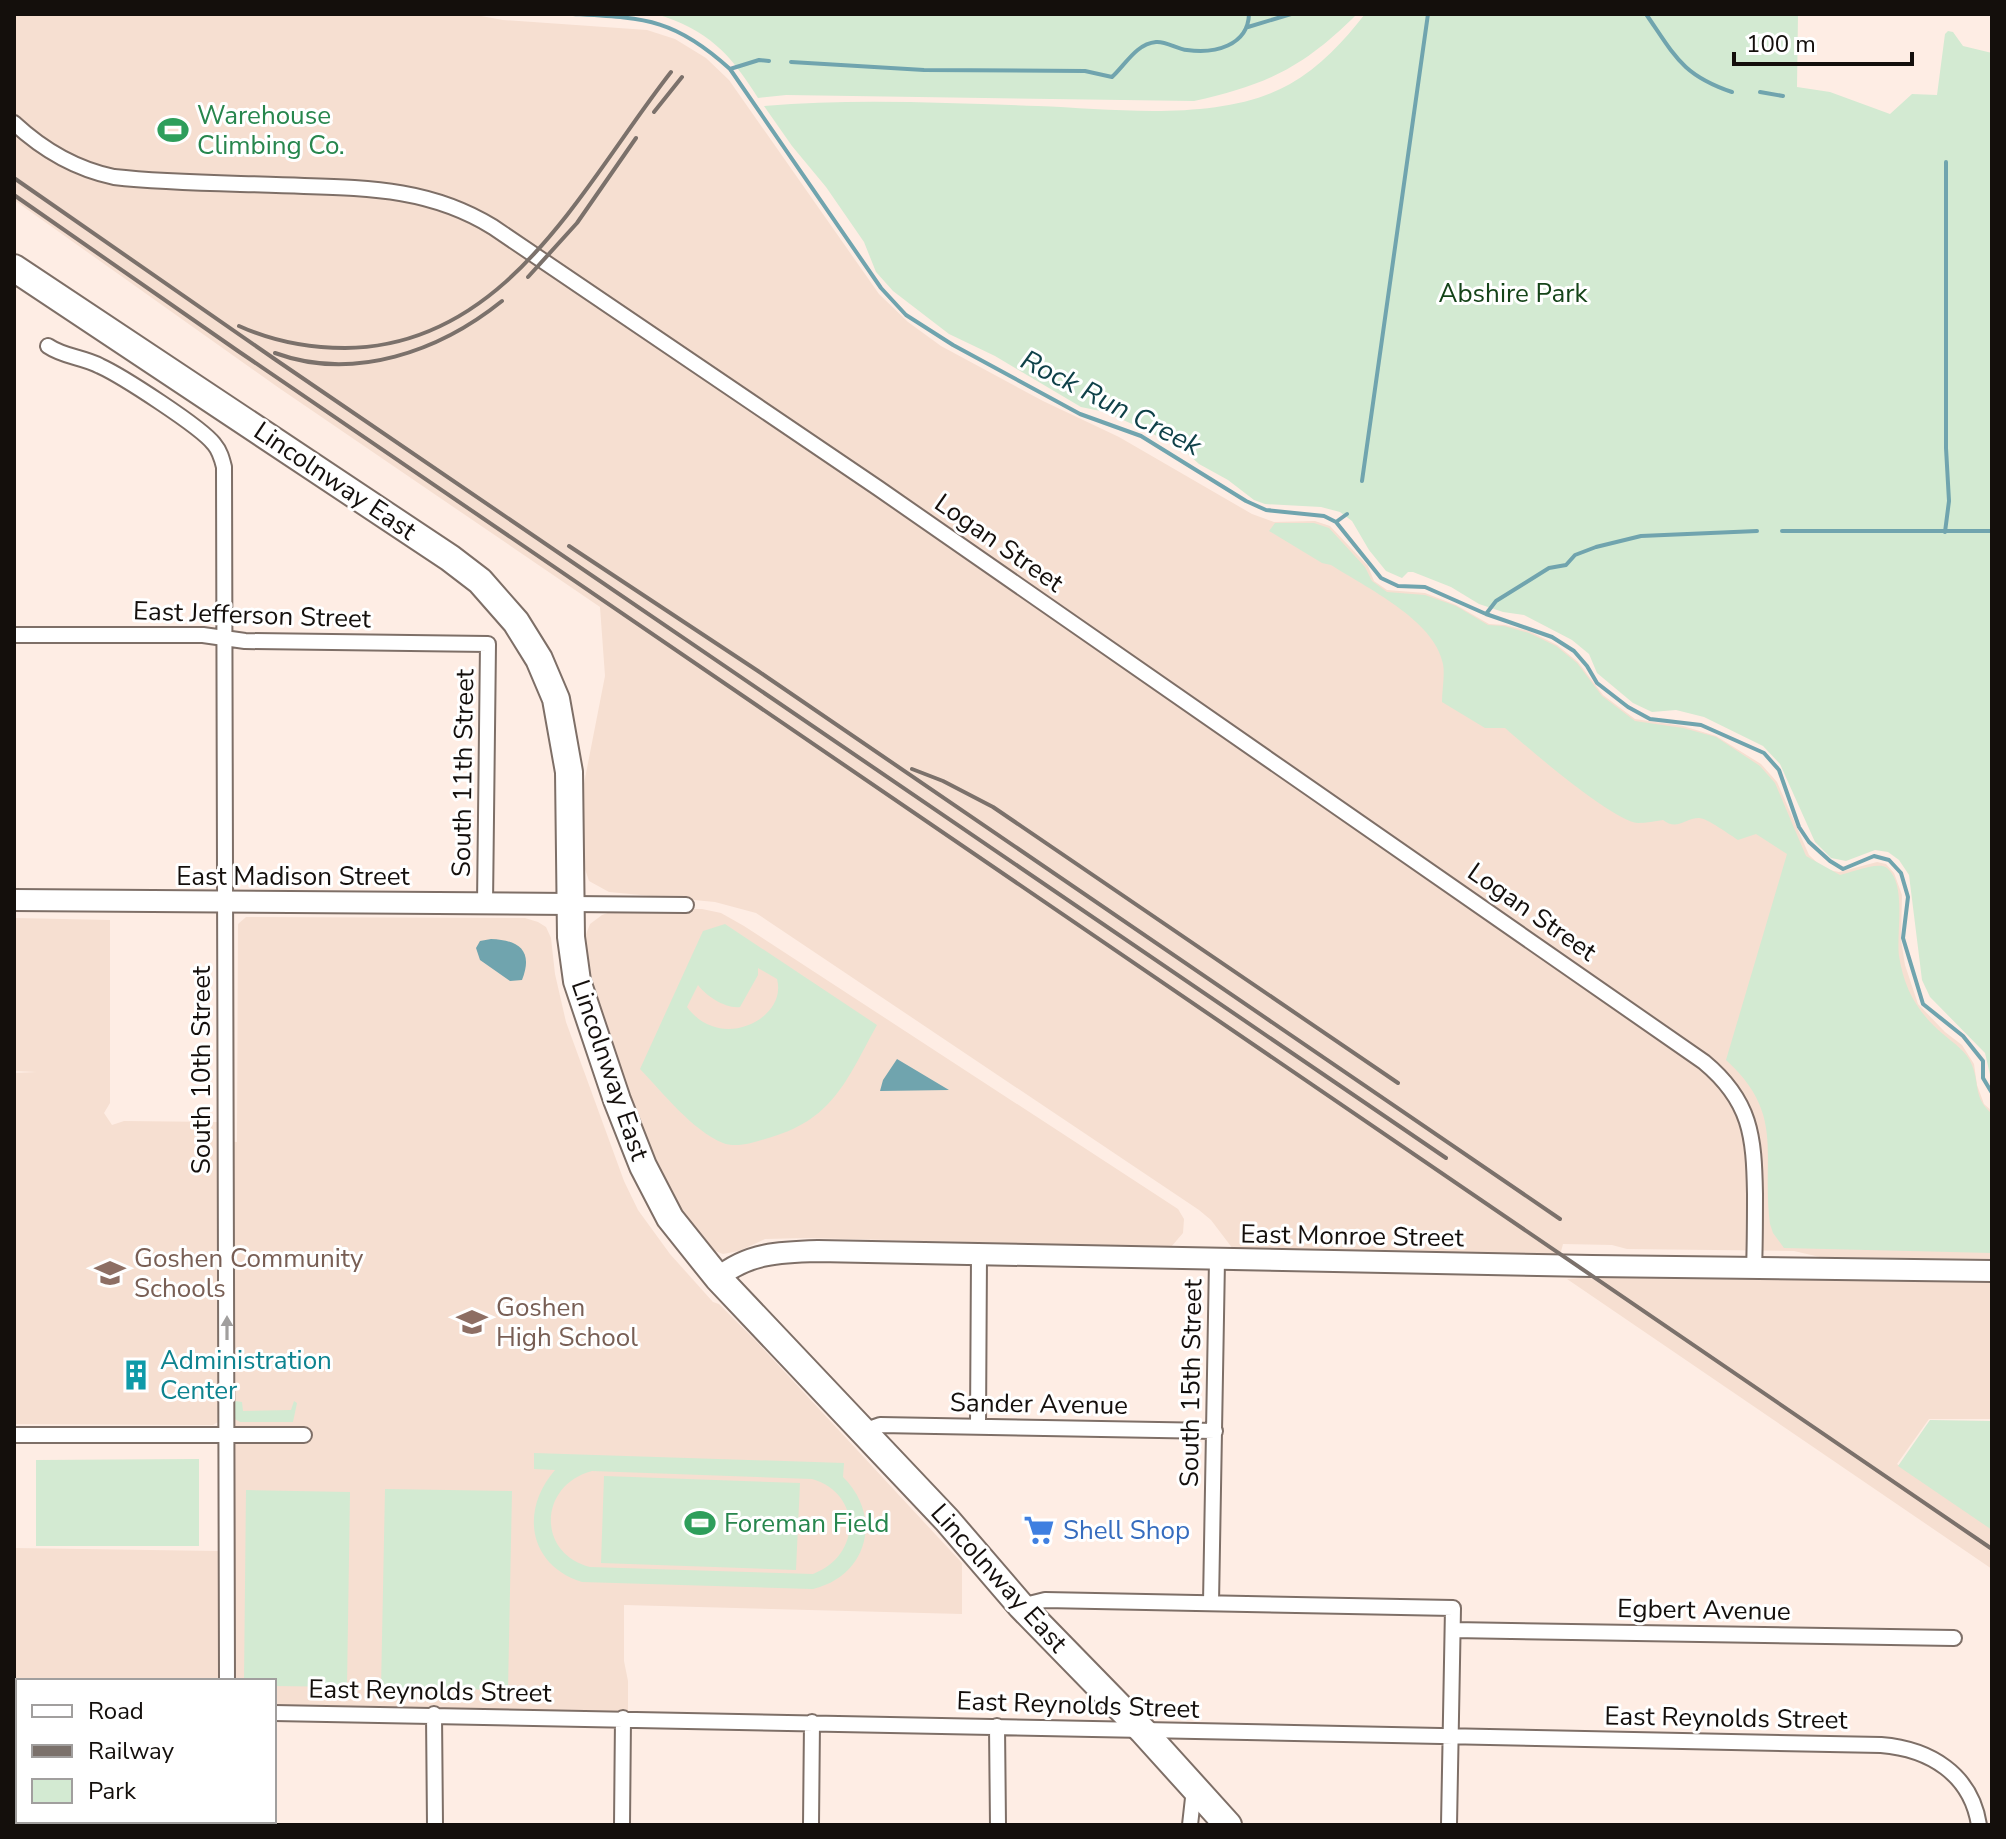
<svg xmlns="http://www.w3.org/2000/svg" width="2006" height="1839" viewBox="0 0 2006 1839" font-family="'Nunito Sans',sans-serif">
<rect width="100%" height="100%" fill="#feede4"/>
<!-- built -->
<path fill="#f6dfd1" d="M14 14H470L503 20 647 30 675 39 706 58 729 80 879 294 908 322 941 346 1043 401 1119 437 1252 514 1274 522 1315 521 1330 526 1368 566 1374 581 1387 590 1425 593 1456 605 1489 624 1505 625 1529 631 1557 645 1578 662 1603 695 1635 719 1683 726 1716 736 1761 764 1777 782 1809 855 1824 869 1839 872 1877 862 1886 864 1894 873 1902 895 1901 940 1905 965 1918 1004 1945 1032 1962 1045 1974 1064 1977 1085 1984 1104 1992 1111V1259L1820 1257 1794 1251 1627 1249 1612 1245 1563 1244 1559 1259 1233 1249 1211 1220 1199 1210 756 913 715 902 609 892 589 881 582 860 580 804 605 676 600 607 279 388 14 200Z
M619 909H702L721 913 744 926 1178 1209 1184 1219 1183 1233 1171 1247 808 1238 765 1239 739 1251 723 1254 710 1249 692 1231 653 1166 596 1010 582 945 590 924 602 915Z
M246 917 525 918 538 922 546 927 551 938 555 974 566 1022 624 1181 638 1210 670 1254 713 1302 719 1304 755 1340 962 1563V1614L624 1605V1661L628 1681V1713L274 1705V1681H233L232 1398H218V1422L213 1425 14 1424V1073L37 1072 14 1071V918L110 920V1103L104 1113 112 1125 124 1121 217 1122 218 1141 237 1142 238 924Z
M1619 1275 1992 1279V1419H1929L1897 1464 1992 1529V1569L1567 1279Z
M14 1548 218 1551V1681H18V1821H218V1825H14Z"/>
<!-- green -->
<path fill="#d3ead2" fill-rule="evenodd" d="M656 14H1357C1304 67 1267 85 1194 101L786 95 758 98C730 53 708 30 656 14Z
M1365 14H1798L1797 87 1830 92 1890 114 1912 94 1937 95 1945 34 1948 31 1953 32 1963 46 1992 53V1083L1985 1053 1930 997 1922 980 1909 875 1899 860 1888 852 1875 850 1846 861 1831 858 1815 842 1780 764 1763 746 1704 717 1676 710 1652 712 1633 703 1597 673 1589 654 1572 640 1524 615 1503 612 1479 604 1451 587 1413 572H1408L1402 578 1386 571 1369 550 1352 521 1340 512 1321 507 1265 504 1254 500 1228 480 1199 464 1188 454 1148 431 1105 412 1081 407 995 356 949 334 893 291 876 272 864 242 826 187 792 146 764 106C855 98 947 103 1038 106 1115 109 1221 123 1290 84 1320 67 1344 41 1365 14Z
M1275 523H1314L1329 528 1365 567 1372 581 1387 592 1425 595 1456 606 1488 625 1504 626 1529 633 1556 646 1577 663 1602 696 1635 721 1683 728 1716 737 1760 766 1775 783 1806 856 1840 875C1851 873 1878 861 1887 868 1907 884 1896 932 1899 956 1904 989 1918 1013 1943 1034 1953 1043 1967 1051 1972 1065 1980 1085 1973 1097 1992 1114V1253L1784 1248 1773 1233 1770 1224C1761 1154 1786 1115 1726 1060L1787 854 1756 834 1738 840C1730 835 1707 818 1699 818 1685 818 1677 831 1663 820 1655 821 1646 823 1638 823 1612 821 1527 747 1505 728H1485L1442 702C1442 690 1445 675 1443 664 1435 620 1365 587 1331 565L1322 563 1269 531Z
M725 924 877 1025C846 1081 833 1121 765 1139 753 1143 735 1148 723 1143 693 1131 662 1092 640 1069L703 931ZM758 968 777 979C786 1013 741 1038 712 1026 702 1023 693 1015 687 1007L698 985C706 996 726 1009 740 1007L758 975Z
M236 1401 242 1402 243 1411 291 1410 294 1401 297 1403 293 1422H240L233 1418V1406Z
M1930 1420 1992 1421V1530L1898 1466Z
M534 1453 844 1463 843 1477C883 1516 868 1576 813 1589L582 1582C528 1565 520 1510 555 1470L534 1469ZM592 1471 812 1479C863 1494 861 1556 813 1574L590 1567C536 1553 539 1485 592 1471Z
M199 1459V1546H36V1460Z
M604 1476 800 1483 796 1570 601 1563Z
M385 1489 512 1491 508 1690 381 1688Z
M246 1490 350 1492 347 1687 274 1686V1681H244Z"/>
<!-- water -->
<path fill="#70a4ae" d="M491 939C518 940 534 950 522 980L510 981 480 960 476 948 480 941Z
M897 1059 949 1090 880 1091 883 1080Z"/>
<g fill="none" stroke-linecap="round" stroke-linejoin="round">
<!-- stream -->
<path stroke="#70a4ae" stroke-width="4" d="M573 14C645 18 674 18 730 69L881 288 906 315 953 345 1080 414 1141 436 1246 501 1266 510 1324 516 1336 522 1381 578 1398 586 1425 587 1486 614 1552 637 1574 651 1587 666 1597 683 1628 707 1650 719 1701 725 1764 753 1779 770 1799 827 1809 842 1830 861 1843 869 1874 856 1889 860 1901 873 1908 897 1903 938 1923 1004 1963 1036 1983 1061V1078L1992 1093
M1646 14C1675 56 1682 75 1732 92
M1248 27 1291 14
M791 62 924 70 1085 71 1112 77C1126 64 1136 44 1156 42 1166 41 1177 49 1187 50 1214 54 1248 46 1249 14
M730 69 759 60 769 61
M1760 92 1783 96
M1362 481 1428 14
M1336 522 1347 514
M1782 531H1992
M1945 532 1949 501 1946 448V162
M1486 614 1496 601 1549 568 1566 565 1575 555 1596 547 1641 536 1757 531"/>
<!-- street casing -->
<g stroke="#7e6f67" stroke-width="18">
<path id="street" d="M14 123C43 150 76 169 114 177 177 184 241 183 304 186 373 188 433 190 493 227L878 488 1704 1062C1751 1101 1754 1136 1755 1194 1755 1219 1755 1244 1754 1269
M48 346C64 357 83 357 100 366 122 376 201 427 214 444 220 451 222 459 224 467L227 1681
M14 635H203L245 641 488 644 485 904
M571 904 686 905
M978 1426 979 1255
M863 1431 880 1425 1215 1431
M14 1435H304
M1211 1603 1217 1260
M1021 1606 1045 1600 1453 1608 1449 1825
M1453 1630 1954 1638
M14 1711H18
M274 1713C810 1721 1345 1736 1881 1745 1930 1749 1971 1774 1979 1825
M434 1714 435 1825
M997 1726 998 1825
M227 1825V1821
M622 1825 623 1718
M811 1825 812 1722
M1190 1825 1194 1789"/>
</g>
<!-- secondary casing -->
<g stroke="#7e6f67" stroke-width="24">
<path id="secondary" d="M14 900 571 904
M718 1278C747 1253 781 1252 818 1251L1592 1266 1992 1271"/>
</g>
<!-- highway casing -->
<g stroke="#7e6f67" stroke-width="30">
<path id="highway" d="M14 268 450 558 480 581 516 622 539 659 556 699 569 772 571 937 577 981 617 1100 643 1166 670 1218 718 1278 947 1520 1021 1606 1143 1731 1228 1825"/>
</g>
<!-- street -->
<use href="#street" stroke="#fff" stroke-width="14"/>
<!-- secondary -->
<use href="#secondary" stroke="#fff" stroke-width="20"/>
<!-- highway -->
<use href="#highway" stroke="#fff" stroke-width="26"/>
<!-- rail -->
<path stroke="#7b716b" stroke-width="4" d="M654 112 682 77
M14 178 276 360 1446 1158
M14 195 238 351 1992 1549
M528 277 577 223 636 138
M239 326C272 341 309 348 345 348 508 347 584 183 671 72
M275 353C354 382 440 351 502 301
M569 546 758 671 1560 1219
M912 769 943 781 993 807 1398 1083"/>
</g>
<!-- one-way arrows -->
<defs><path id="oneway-solid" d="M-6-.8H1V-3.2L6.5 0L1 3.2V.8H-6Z" transform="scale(2)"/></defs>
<use fill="#a19f9e" href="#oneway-solid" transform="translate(227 1328) rotate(-90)"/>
<!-- icons -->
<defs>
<g id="stadium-bare" transform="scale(2.4)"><path d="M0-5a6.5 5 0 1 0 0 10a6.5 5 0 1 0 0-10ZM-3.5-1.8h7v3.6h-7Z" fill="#2e9e5b" stroke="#fff" stroke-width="2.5" paint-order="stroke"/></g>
<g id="school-bare" transform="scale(2.4)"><path d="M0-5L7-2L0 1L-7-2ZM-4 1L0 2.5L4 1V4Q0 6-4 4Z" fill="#8d6e63" stroke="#fff" stroke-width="2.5" paint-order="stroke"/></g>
<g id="building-bare" transform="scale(2.4)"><path d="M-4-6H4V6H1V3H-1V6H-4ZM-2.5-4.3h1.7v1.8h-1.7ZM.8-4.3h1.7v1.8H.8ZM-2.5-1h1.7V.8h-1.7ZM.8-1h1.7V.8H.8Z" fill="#0f9aa8" stroke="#fff" stroke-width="2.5" paint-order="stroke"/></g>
<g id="supermarket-bare" transform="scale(2.4)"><path d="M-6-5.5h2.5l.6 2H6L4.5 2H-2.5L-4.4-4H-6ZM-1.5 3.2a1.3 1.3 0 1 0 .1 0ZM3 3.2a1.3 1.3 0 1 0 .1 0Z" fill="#3f7fe0" stroke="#fff" stroke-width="2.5" paint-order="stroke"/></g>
</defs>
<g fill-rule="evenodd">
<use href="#stadium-bare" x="173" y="130"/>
<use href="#school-bare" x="110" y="1273"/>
<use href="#school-bare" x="472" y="1322"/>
<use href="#building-bare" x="136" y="1375"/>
<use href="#stadium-bare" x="700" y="1523"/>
<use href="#supermarket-bare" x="1039" y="1530"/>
</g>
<g text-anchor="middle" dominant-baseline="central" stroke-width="6" stroke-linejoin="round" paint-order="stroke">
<!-- leisure labels -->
<g font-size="26" fill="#27864d" stroke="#fff" text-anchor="start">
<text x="197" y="115">Warehouse<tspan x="197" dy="30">Climbing Co.</tspan></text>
<text x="724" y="1523">Foreman Field</text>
</g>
<!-- park labels -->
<g font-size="26" fill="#154419" stroke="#fff">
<text x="1513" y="293">Abshire Park</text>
</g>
<!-- street labels -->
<g font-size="26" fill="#140f0c" stroke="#fff">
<text transform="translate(335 481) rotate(34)">Lincolnway East</text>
<text transform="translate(999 543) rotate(35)">Logan Street</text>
<text transform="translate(252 615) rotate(2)">East Jefferson Street</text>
<text transform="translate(463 773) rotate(-89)">South 11th Street</text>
<text x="293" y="876">East Madison Street</text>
<text transform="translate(1532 912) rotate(35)">Logan Street</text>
<text transform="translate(201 1070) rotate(-90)">South 10th Street</text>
<text transform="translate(610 1070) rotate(71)">Lincolnway East</text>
<text transform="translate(1352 1236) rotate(1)">East Monroe Street</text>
<text transform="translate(1191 1383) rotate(-89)">South 15th Street</text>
<text transform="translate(1039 1404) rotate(1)">Sander Avenue</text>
<text transform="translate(999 1578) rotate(48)">Lincolnway East</text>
<text transform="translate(1704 1610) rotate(1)">Egbert Avenue</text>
<text transform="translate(430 1691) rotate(1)">East Reynolds Street</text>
<text transform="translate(1078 1705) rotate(2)">East Reynolds Street</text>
<text transform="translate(1726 1718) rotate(1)">East Reynolds Street</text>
</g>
<!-- education labels -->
<g font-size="26" fill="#785e54" stroke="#fff" text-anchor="start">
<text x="134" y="1258">Goshen Community<tspan x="134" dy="30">Schools</tspan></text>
<text x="496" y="1307">Goshen<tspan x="496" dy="30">High School</tspan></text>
</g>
<!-- culture labels -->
<g font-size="26" fill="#0d838f" stroke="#fff" text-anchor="start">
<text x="160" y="1360">Administration<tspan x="160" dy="30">Center</tspan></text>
</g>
<!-- shop labels -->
<g font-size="26" fill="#366cbe" stroke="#fff" text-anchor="start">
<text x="1063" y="1530">Shell Shop</text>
</g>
<!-- water labels -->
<g font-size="28" font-style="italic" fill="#0f4149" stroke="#fff">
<text transform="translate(1111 403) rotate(27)">Rock Run Creek</text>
</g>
</g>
<!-- border -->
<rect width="2006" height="1839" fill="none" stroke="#140f0c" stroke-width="32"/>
<!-- legend -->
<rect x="16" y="1679" width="260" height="144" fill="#ffffff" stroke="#a19f9e" stroke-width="2"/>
<rect x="32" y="1705" width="40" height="12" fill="#ffffff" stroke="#a19f9e" stroke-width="2"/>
<text x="88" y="1719" font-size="24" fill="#140f0c">Road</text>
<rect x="32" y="1745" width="40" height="12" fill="#7b716b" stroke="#a19f9e" stroke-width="2"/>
<text x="88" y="1759" font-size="24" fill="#140f0c">Railway</text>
<rect x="32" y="1779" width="40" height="24" fill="#d3ead2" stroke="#a19f9e" stroke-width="2"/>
<text x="88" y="1799" font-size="24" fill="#140f0c">Park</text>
<!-- scale -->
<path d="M1734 52v12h178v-12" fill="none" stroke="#140f0c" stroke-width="4"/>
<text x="1746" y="52" font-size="24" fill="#140f0c" stroke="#ffffff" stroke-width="6" paint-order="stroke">100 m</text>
</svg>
